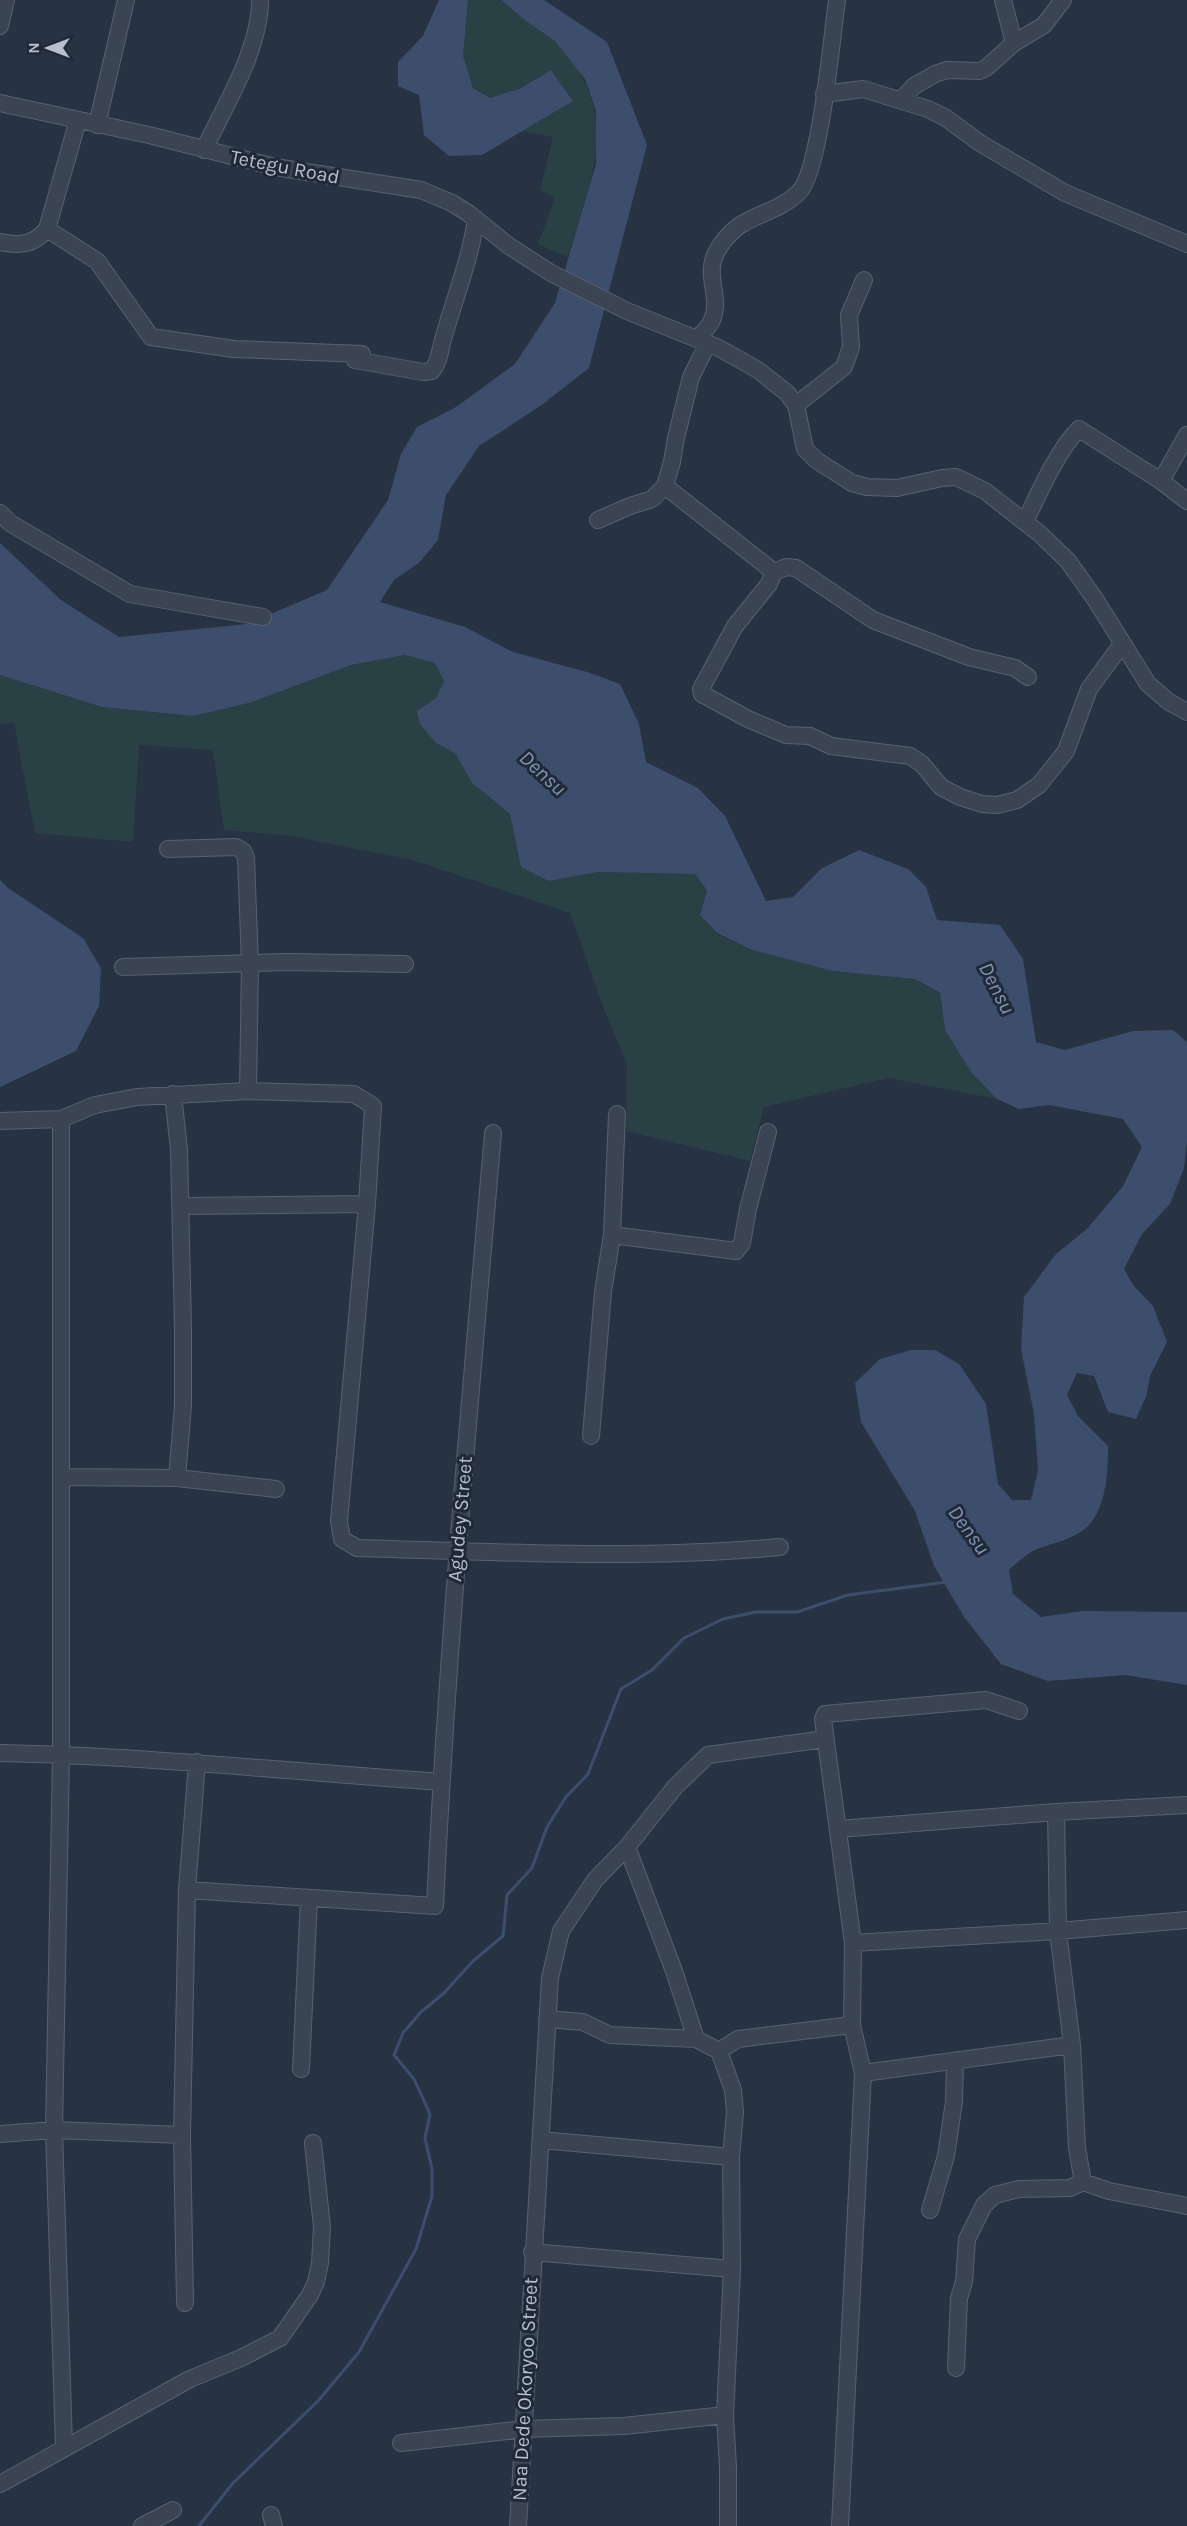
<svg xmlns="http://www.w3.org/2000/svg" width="1187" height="2526" viewBox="0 0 1187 2526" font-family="Karla,sans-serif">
<rect width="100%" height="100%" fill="#273243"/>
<!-- green -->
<path fill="#294044" d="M468 0H501C509 7 517 14 526 21 535 28 548 33 556 42 623 111 592 177 568 257L538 244 555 198 540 190 553 137 522 131 573 101 551 70 521 88 490 98 473 88 463 56Z
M405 655 436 663 444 681 436 698 417 711 436 743 455 753 472 783 510 814 515 836 549 881 598 872 695 874 707 889 700 915 717 934 752 950 833 971 915 979 940 994 945 1030 971 1072 997 1099 888 1078 764 1107 750 1161 626 1131 627 1064 603 1007 570 913 413 860 291 836 224 830 213 750 139 745 133 842 35 833 14 723 0 724V675L102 707 193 716 249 703 351 665Z"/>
<!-- water -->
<path fill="#3d4e6c" d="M439 0H468L463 56 473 88 490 98 521 88 551 70 573 101 482 155 449 156 424 135 419 95 398 86V62L423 36Z
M501 0H544L607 42 647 145 589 368 543 404 479 446 446 495 438 540 419 563 394 580 380 602 465 627 513 652 587 672 620 684 639 724 646 762 698 788 725 816 766 901 793 897 822 868 859 850 908 869 926 887 937 920 1000 925 1023 959 1036 1042 1065 1050 1133 1031 1173 1030 1187 1042V1141L1184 1168 1170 1204 1142 1234 1124 1269 1133 1285 1153 1306 1167 1342 1150 1376 1146 1397 1136 1419 1108 1412 1094 1376 1077 1373 1067 1395 1078 1416 1108 1446C1108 1472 1107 1507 1087 1527 1073 1540 1052 1543 1035 1550 1026 1554 1017 1563 1009 1570L1013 1594 1041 1617 1083 1611 1187 1612V1685L1125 1675 1048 1681 1001 1664 964 1617 934 1566 915 1511 861 1422 855 1383 880 1359 911 1350H935L959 1364 986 1404 998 1484 1012 1500H1031L1038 1471 1034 1414 1021 1349 1024 1297 1056 1254 1087 1229 1123 1186 1142 1147 1123 1119 1049 1105 1019 1109 997 1099 971 1072 945 1030 940 993 915 979 833 971 752 950 717 933 700 915 707 890 695 874 598 872 549 881 521 867 510 814 472 783 455 753 436 743 420 724 417 711 436 698 444 681 435 663 405 655 351 665 249 703 193 716 102 707 0 675V543L61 600 119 637 247 624 327 590 388 500 401 454 417 427 456 407 515 364 555 303 596 164V111L585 79 555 41 526 21Z
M0 880 8 888 83 938 101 968 99 1006 76 1051 0 1087Z"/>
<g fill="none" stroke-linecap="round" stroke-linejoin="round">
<!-- stream -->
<path stroke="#3d4e6c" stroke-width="3" d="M199 2526 233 2483 318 2401 359 2352 416 2249 432 2196V2169L425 2138 430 2114 414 2079 394 2055 403 2033 421 2012 444 1993 473 1961 503 1936 507 1895 532 1868 547 1827 566 1797 588 1774 621 1689 652 1670 684 1638 723 1619 756 1612H797L848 1595 947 1582"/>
<!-- minor casing -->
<g stroke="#596270" stroke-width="18">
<path id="minor" d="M1003 0 1014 43
M0 26 6 0
M824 94 863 89 928 109 946 118 980 143 1065 193 1187 244
M901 100 914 86 935 74 947 70 980 71 986 68 1014 43 1044 25 1063 0
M0 103 149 135 275 167 421 190 452 203 468 213 509 246 551 273 627 311 719 348 758 370 787 393 796 405 805 449 816 460 852 483 867 487 897 488 942 478 956 477 985 491 1040 534 1068 561 1095 599 1148 684 1169 702 1187 712
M97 125 126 0
M204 150C225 105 260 50 260 0
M47 229 97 261 151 337 234 349 362 354
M0 242C19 246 34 245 47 229L78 120
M698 338C703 332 710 326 712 320 722 297 704 276 716 253 738 211 772 219 799 192 820 172 832 36 837 0
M355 360 423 372 432 371C440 361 440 348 444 336 455 297 470 260 476 219
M796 405 844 367 851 347 849 315 864 280
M1161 481 1187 435
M665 486 774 572
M0 513 10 523 130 594 263 617
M598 520 630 506 652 499 665 486 672 462 676 438 691 377 708 343
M1025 522C1038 495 1058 449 1079 429L1161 481 1187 501
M1028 677 1015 668 969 657 873 620 796 568 786 567 774 572 769 584 735 626 701 689 702 694 748 719 786 735 810 736 831 746 910 756 922 764 941 787 960 797 982 804 997 805 1017 800 1039 785 1066 751 1089 689 1122 644
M168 849 236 847 243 851 246 858 250 964 248 1091
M123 967 287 962 405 964
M173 1094 179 1150 183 1329V1405L177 1478
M61 1119V1754L54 2130 64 2447
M0 1121 61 1119 95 1105 137 1097 248 1091 354 1094 373 1106 367 1204 339 1521 342 1539 357 1548C497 1552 640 1560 780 1547
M180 1206 367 1204
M612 1235 736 1251 742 1243 748 1209 768 1132
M591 1436 603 1292 612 1235 617 1114
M62 1477 177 1478 276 1489
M0 1753C147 1756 294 1772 441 1782
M1056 1812 1058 1931 1072 2045 1077 2148 1083 2182
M838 1829 1056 1812 1187 1805
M627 1847 674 1971 696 2039
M187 1890 435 1906C447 1648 471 1390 493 1133
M853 1943 1058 1931 1187 1920
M547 2019 583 2022 610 2035 696 2039 719 2051 733 2090 735 2112 731 2157 732 2269 725 2415 728 2467V2526
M719 2051 738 2039 852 2025
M301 2069 309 1898
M863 2073 1072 2045
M0 2134 54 2130 182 2135
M541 2140 731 2157
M930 2210 946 2156 954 2102 955 2061
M532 2252 732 2269
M185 2303 182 2135 187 1890 197 1762
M956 2368 959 2298 964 2282 967 2239 984 2205 995 2195 1019 2189 1070 2188 1083 2182 1109 2191 1187 2206
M401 2443 524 2429 624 2426 725 2415
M0 2484 190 2379 241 2358 280 2338 310 2295 316 2282 320 2263 322 2227 313 2143
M271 2515 274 2526
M142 2526 173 2510
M518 2526 550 1978 561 1931 595 1880 627 1847 675 1787 708 1755 825 1739
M840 2526 863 2073 852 2025 853 1943 823 1719 825 1714 986 1700 1019 1711"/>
</g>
<!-- minor -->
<use href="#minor" stroke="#3b4453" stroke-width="16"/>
</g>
<g text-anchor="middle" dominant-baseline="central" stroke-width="6" stroke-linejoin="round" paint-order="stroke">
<!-- street labels -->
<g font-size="20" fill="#b8bfcc" stroke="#202938">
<text transform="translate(285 167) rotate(11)">Tetegu Road</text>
<text transform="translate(460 1519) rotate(-85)">Agudey Street</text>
<text transform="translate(525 2389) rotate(-87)">Naa Dede Okoryoo Street</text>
</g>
<!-- water labels -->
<g font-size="21" font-style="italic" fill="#8094b3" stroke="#202938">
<text transform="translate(543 773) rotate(43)">Densu</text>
<text transform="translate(997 988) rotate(63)">Densu</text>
<text transform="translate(969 1530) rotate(54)">Densu</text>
</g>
</g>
<!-- north arrow -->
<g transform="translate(48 48) rotate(270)" stroke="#202938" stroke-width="4.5" paint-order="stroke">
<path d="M0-4.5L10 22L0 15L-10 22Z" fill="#b8bfcc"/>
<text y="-9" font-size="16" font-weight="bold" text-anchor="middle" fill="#b8bfcc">N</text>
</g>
</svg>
